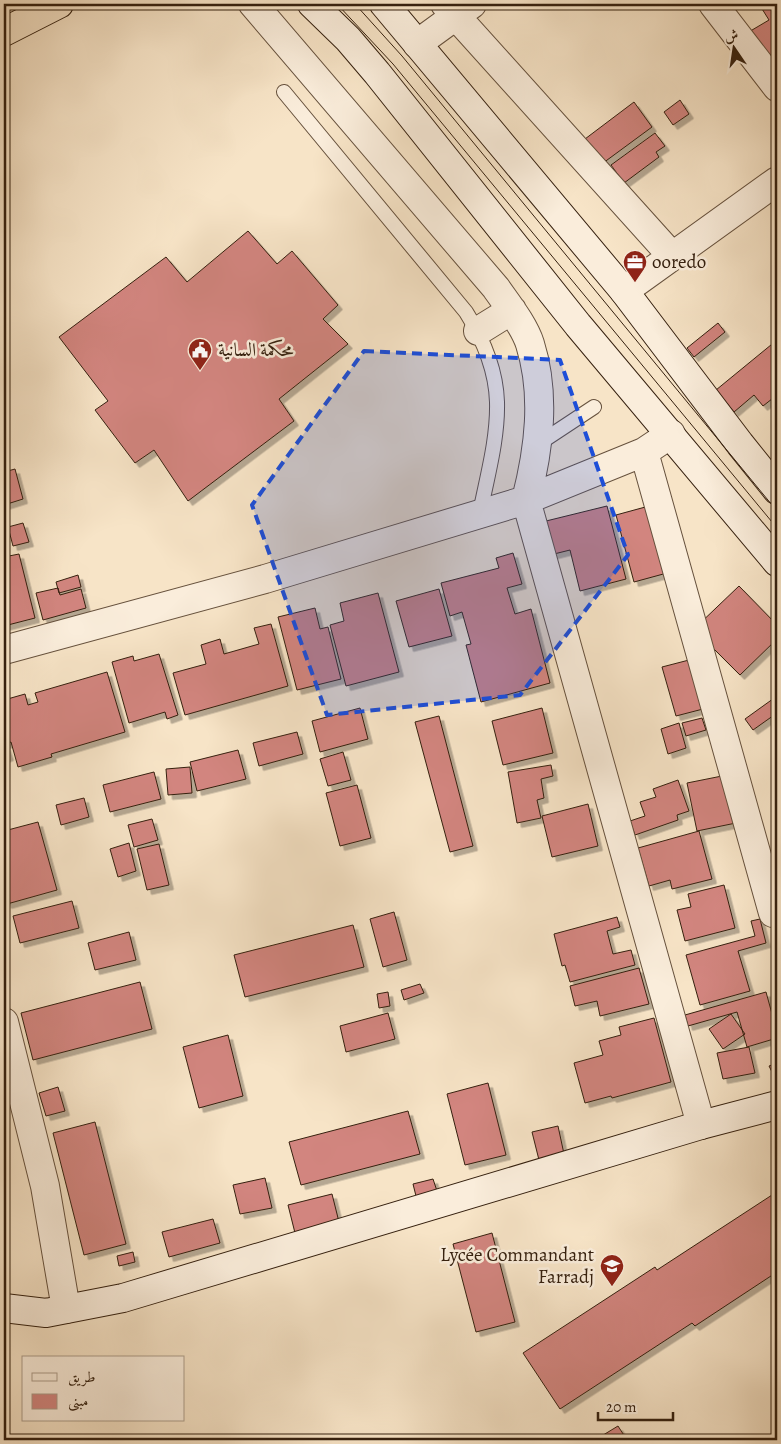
<svg xmlns="http://www.w3.org/2000/svg" width="781" height="1444" viewBox="0 0 781 1444" font-family="Alegreya,Amiri,serif">
<defs>
<filter id="shadow"><feDropShadow dx="4.5" dy="4.5" stdDeviation="0" flood-color="#0004"/></filter>
</defs>
<rect width="100%" height="100%" fill="#f7e4c7"/>
<filter id="stains"><feTurbulence type="fractalNoise" baseFrequency=".004" numOctaves="4"/><feColorMatrix values="0 0 0 0 .2 0 0 0 0 .09 0 0 0 0 .02 0 0 0 .5 -.17"/></filter>
<radialGradient id="worn" r=".72"><stop offset=".6" stop-color="#630" stop-opacity="0"/><stop offset="1" stop-color="#630" stop-opacity=".3"/></radialGradient>
<!-- building -->
<path fill="#d2857f" stroke="#35200f" filter="url(#shadow)" d="M759 4H777V70L747 33 769 20Z
M680 100 689 114 673 125 664 112Z
M634 102 652 127 599 166 581 142Z
M655 133 665 146 656 152 659 157 624 183 611 165Z
M248 231 277 264 292 251 338 305 323 319 348 344 279 399 294 421 188 501 154 450 135 463 95 410 108 401 59 337 166 257 187 282Z
M718 323 725 332 694 357 687 348Z
M777 340V395L763 406 754 395 734 412 716 390Z
M15 469 23 499 4 505V472Z
M607 506 626 579 580 591 570 550 550 555 542 522Z
M649 506 667 573 634 582 616 515Z
M23 523 29 542 13 546 8 527Z
M513 553 522 584 507 588 515 614 531 609 550 683 481 702 466 645 471 644 462 612 450 616 441 583 499 568 496 558Z
M19 554 35 618 4 626V557Z
M78 575 81 587 59 593 56 582Z
M739 586 777 625V639L740 675 694 629Z
M58 588 60 595 81 589 86 608 43 620 36 593Z
M439 589 452 636 409 647 396 601Z
M378 593 399 672 346 686 330 625 344 621 340 603Z
M315 608 320 629 328 627 341 679 297 690 278 617Z
M271 624 288 686 185 715 173 673 206 664 201 645 220 639 224 654 259 644 254 628Z
M159 654 178 715 167 719 165 712 129 723 112 662 133 656 134 661Z
M689 660 703 709 676 716 662 667Z
M107 672 125 732 51 754 52 757 18 767 11 742 5 744 9 756 4 758V700L25 694 28 705 38 702 35 693Z
M777 696V713L753 730 745 719Z
M360 708 368 739 320 752 312 721Z
M542 708 553 753 503 765 492 721Z
M439 716 473 846 450 852 415 722Z
M702 718 706 730 686 736 682 723Z
M679 723 686 748 668 754 661 729Z
M297 732 303 754 259 766 253 743Z
M238 750 246 779 197 791 190 762Z
M343 752 351 780 328 786 320 759Z
M551 765 553 776 541 779 544 798 537 800 541 818 517 823 508 772Z
M190 767 192 793 168 795 166 769Z
M154 772 161 799 110 812 103 785Z
M727 775 736 823 697 831 687 783Z
M678 780 689 811 677 815 678 820 635 835 630 821 645 816 640 802 656 797 653 789Z
M357 785 371 838 340 846 326 793Z
M84 798 89 817 61 825 56 805Z
M588 804 598 846 552 857 542 816Z
M152 819 158 840 134 847 128 825Z
M38 822 57 890 7 904 4 894V831Z
M699 831 712 879 672 889 670 880 649 886 638 848Z
M129 843 136 871 118 877 110 849Z
M159 844 169 885 147 890 137 849Z
M724 885 735 928 685 941 677 910 691 907 688 894Z
M72 901 79 928 20 943 13 916Z
M394 912 407 960 383 967 370 919Z
M617 917 620 927 607 931 613 954 631 950 635 965 570 982 565 965 562 966 554 934Z
M760 919 766 943 738 951 750 991 700 1005 686 955 755 936 751 921Z
M353 925 364 967 245 997 234 955Z
M129 932 136 960 95 970 88 943Z
M639 968 649 1004 600 1016 597 1001 575 1006 570 986Z
M140 982 152 1029 33 1060 21 1013Z
M420 984 424 993 404 1000 401 990Z
M388 992 390 1006 379 1008 377 994Z
M766 992 777 1032V1038L747 1047 737 1012 688 1026 685 1015Z
M388 1013 395 1039 346 1052 340 1026Z
M731 1014 745 1034 723 1049 709 1029Z
M654 1018 671 1082 612 1098 611 1096 585 1103 574 1063 603 1055 599 1041 621 1035 619 1027Z
M228 1035 243 1096 199 1108 183 1047Z
M749 1047 755 1073 723 1079 717 1053Z
M777 1063V1077L775 1078 769 1066Z
M488 1083 506 1155 465 1165 447 1094Z
M58 1087 65 1111 46 1116 39 1093Z
M408 1111 420 1154 301 1185 289 1142Z
M95 1122 126 1244 84 1255 53 1133Z
M558 1126 564 1154 539 1160 532 1132Z
M265 1178 272 1208 240 1214 233 1185Z
M433 1179 438 1194 417 1200 413 1184Z
M332 1194 339 1222 295 1233 288 1205Z
M772 1195 777 1203V1272L695 1326 692 1323 560 1409 523 1353 655 1267 657 1270Z
M213 1219 220 1243 169 1257 162 1232Z
M492 1233 515 1322 476 1332 453 1244Z
M133 1252 135 1262 119 1266 117 1256Z
M618 1426 627 1440H595Z"/>
<g fill="none" stroke-linecap="round" stroke-linejoin="round">
<!-- lane casing -->
<g stroke="#66513d" stroke-width="16">
<path id="lane" d="M284 92 466 312C483 339 496 369 497 402 498 439 487 477 480 513
M538 444 594 407"/>
</g>
<!-- street casing -->
<g stroke="#66513d" stroke-width="30">
<path id="street" d="M253 4 496 288C507 304 524 325 530 344 546 395 539 449 526 500L701 1125
M445 4 672 256
M713 4 777 87
M417 44 472 4
M624 291 777 181
M478 331 512 310
M644 452 773 913
M4 650 265 579 526 500 644 452 671 434
M4 1022 45 1186 66 1309"/>
</g>
<!-- secondary casing -->
<g stroke="#35200f" stroke-width="30">
<path id="secondary" d="M312 4 348 39 377 73 578 325 777 562
M384 4 624 291 740 444 777 490
M4 1308 46 1313 123 1298 701 1125 777 1105"/>
</g>
<!-- highway casing -->
<g stroke="#35200f" stroke-width="30">
<path id="highway" d="M4 32 59 4"/>
</g>
<!-- lane -->
<use href="#lane" stroke="#faeddb" stroke-width="14"/>
<!-- street -->
<use href="#street" stroke="#faeddb" stroke-width="28"/>
<!-- secondary -->
<use href="#secondary" stroke="#faeddb" stroke-width="28"/>
<!-- highway -->
<use href="#highway" stroke="#f7e4c7" stroke-width="28"/>
<!-- tram -->
<path stroke="#35200f" stroke-width="1" d="M337 4 393 64 777 528
M355 4 402 56 777 511"/>
</g>
<!-- marked area -->
<path fill="#1d4ed8" fill-opacity="0.2" stroke="#1d4ed8" stroke-width="4" stroke-dasharray="10 6" stroke-linejoin="round" d="M364 351 560 360 628 555 520 695 327 715 252 505Z"/>
<!-- icons -->
<defs>
<g id="office-pin" transform="scale(1.25)"><path d="M0 17L-7.5 6A9.5 9.5 0 1 1 7.5 6Z" fill="#8f2418" stroke="#faeddb"/><path d="M-6-3h4V-5.5h4V-3h4V5H-6ZM-1-4.5V-3h2v-1.5ZM-6 0V1H6V0Z" fill="#fff"/></g>
<g id="civic-pin" transform="scale(1.25)"><path d="M0 17L-7.5 6A9.5 9.5 0 1 1 7.5 6Z" fill="#8f2418" stroke="#faeddb"/><path d="M-.6-6.5H3V-4.5H.6V-3L4-1V1h2V6H-6V1h2V-1L-.6-3ZM-1.2 2.5V6h2.4V2.5Z" fill="#fff"/></g>
<g id="school-pin" transform="scale(1.25)"><path d="M0 17L-7.5 6A9.5 9.5 0 1 1 7.5 6Z" fill="#8f2418" stroke="#faeddb"/><path d="M0-5L7-2L0 1L-7-2ZM-4 1L0 2.5L4 1V4Q0 6-4 4Z" fill="#fff"/></g>
</defs>
<g fill-rule="evenodd">
<use href="#office-pin" x="635" y="262"/>
<use href="#civic-pin" x="200" y="350"/>
<use href="#school-pin" x="612" y="1266"/>
</g>
<g text-anchor="middle" dominant-baseline="central" stroke-width="5" stroke-linejoin="round" paint-order="stroke">
<!-- poi labels -->
<g font-size="19" fill="#35200f" stroke="#faeddb" text-anchor="start">
<text x="652" y="262">ooredo</text>
<text x="218" y="350">محكمة السانية</text>
<text x="594" y="1255" text-anchor="end">Lycée Commandant<tspan x="594" dy="22">Farradj</tspan></text>
</g>
</g>
<!-- margin -->
<rect width="781" height="1444" fill="none" stroke="#f7e4c7" stroke-width="20"/>
<rect x="5" y="5" width="771" height="1434" fill="none" stroke="#35200f" stroke-width="2.5"/>
<rect x="10" y="10" width="761" height="1424" fill="none" stroke="#35200f"/>
<!-- legend -->
<rect x="22" y="1356" width="162" height="65" fill="#faeddb" stroke="#ab9b89"/>
<rect x="32" y="1373" width="25" height="8" fill="#faeddb" stroke="#ab9b89"/>
<text x="68" y="1382" font-size="15" fill="#35200f">طريق</text>
<rect x="32" y="1394" width="25" height="15" fill="#d2857f" stroke="#ab9b89"/>
<text x="68" y="1406" font-size="15" fill="#35200f">مبنى</text>
<!-- north arrow -->
<g transform="translate(734 48) rotate(347)" stroke="#faeddb" stroke-width="4" paint-order="stroke">
<path d="M0-4L9 19L0 12L-9 19Z" fill="#35200f"/>
<text y="-8" font-size="14" font-weight="bold" text-anchor="middle" fill="#35200f">ش</text>
</g>
<!-- scale -->
<path d="M598 1412v8h75v-8" fill="none" stroke="#35200f" stroke-width="2.5"/>
<text x="606" y="1412" font-size="15" fill="#35200f" stroke="#faeddb" stroke-width="4" paint-order="stroke">20 m</text>
<rect width="100%" height="100%" filter="url(#stains)"/>
<rect width="100%" height="100%" fill="url(#worn)"/>
</svg>
